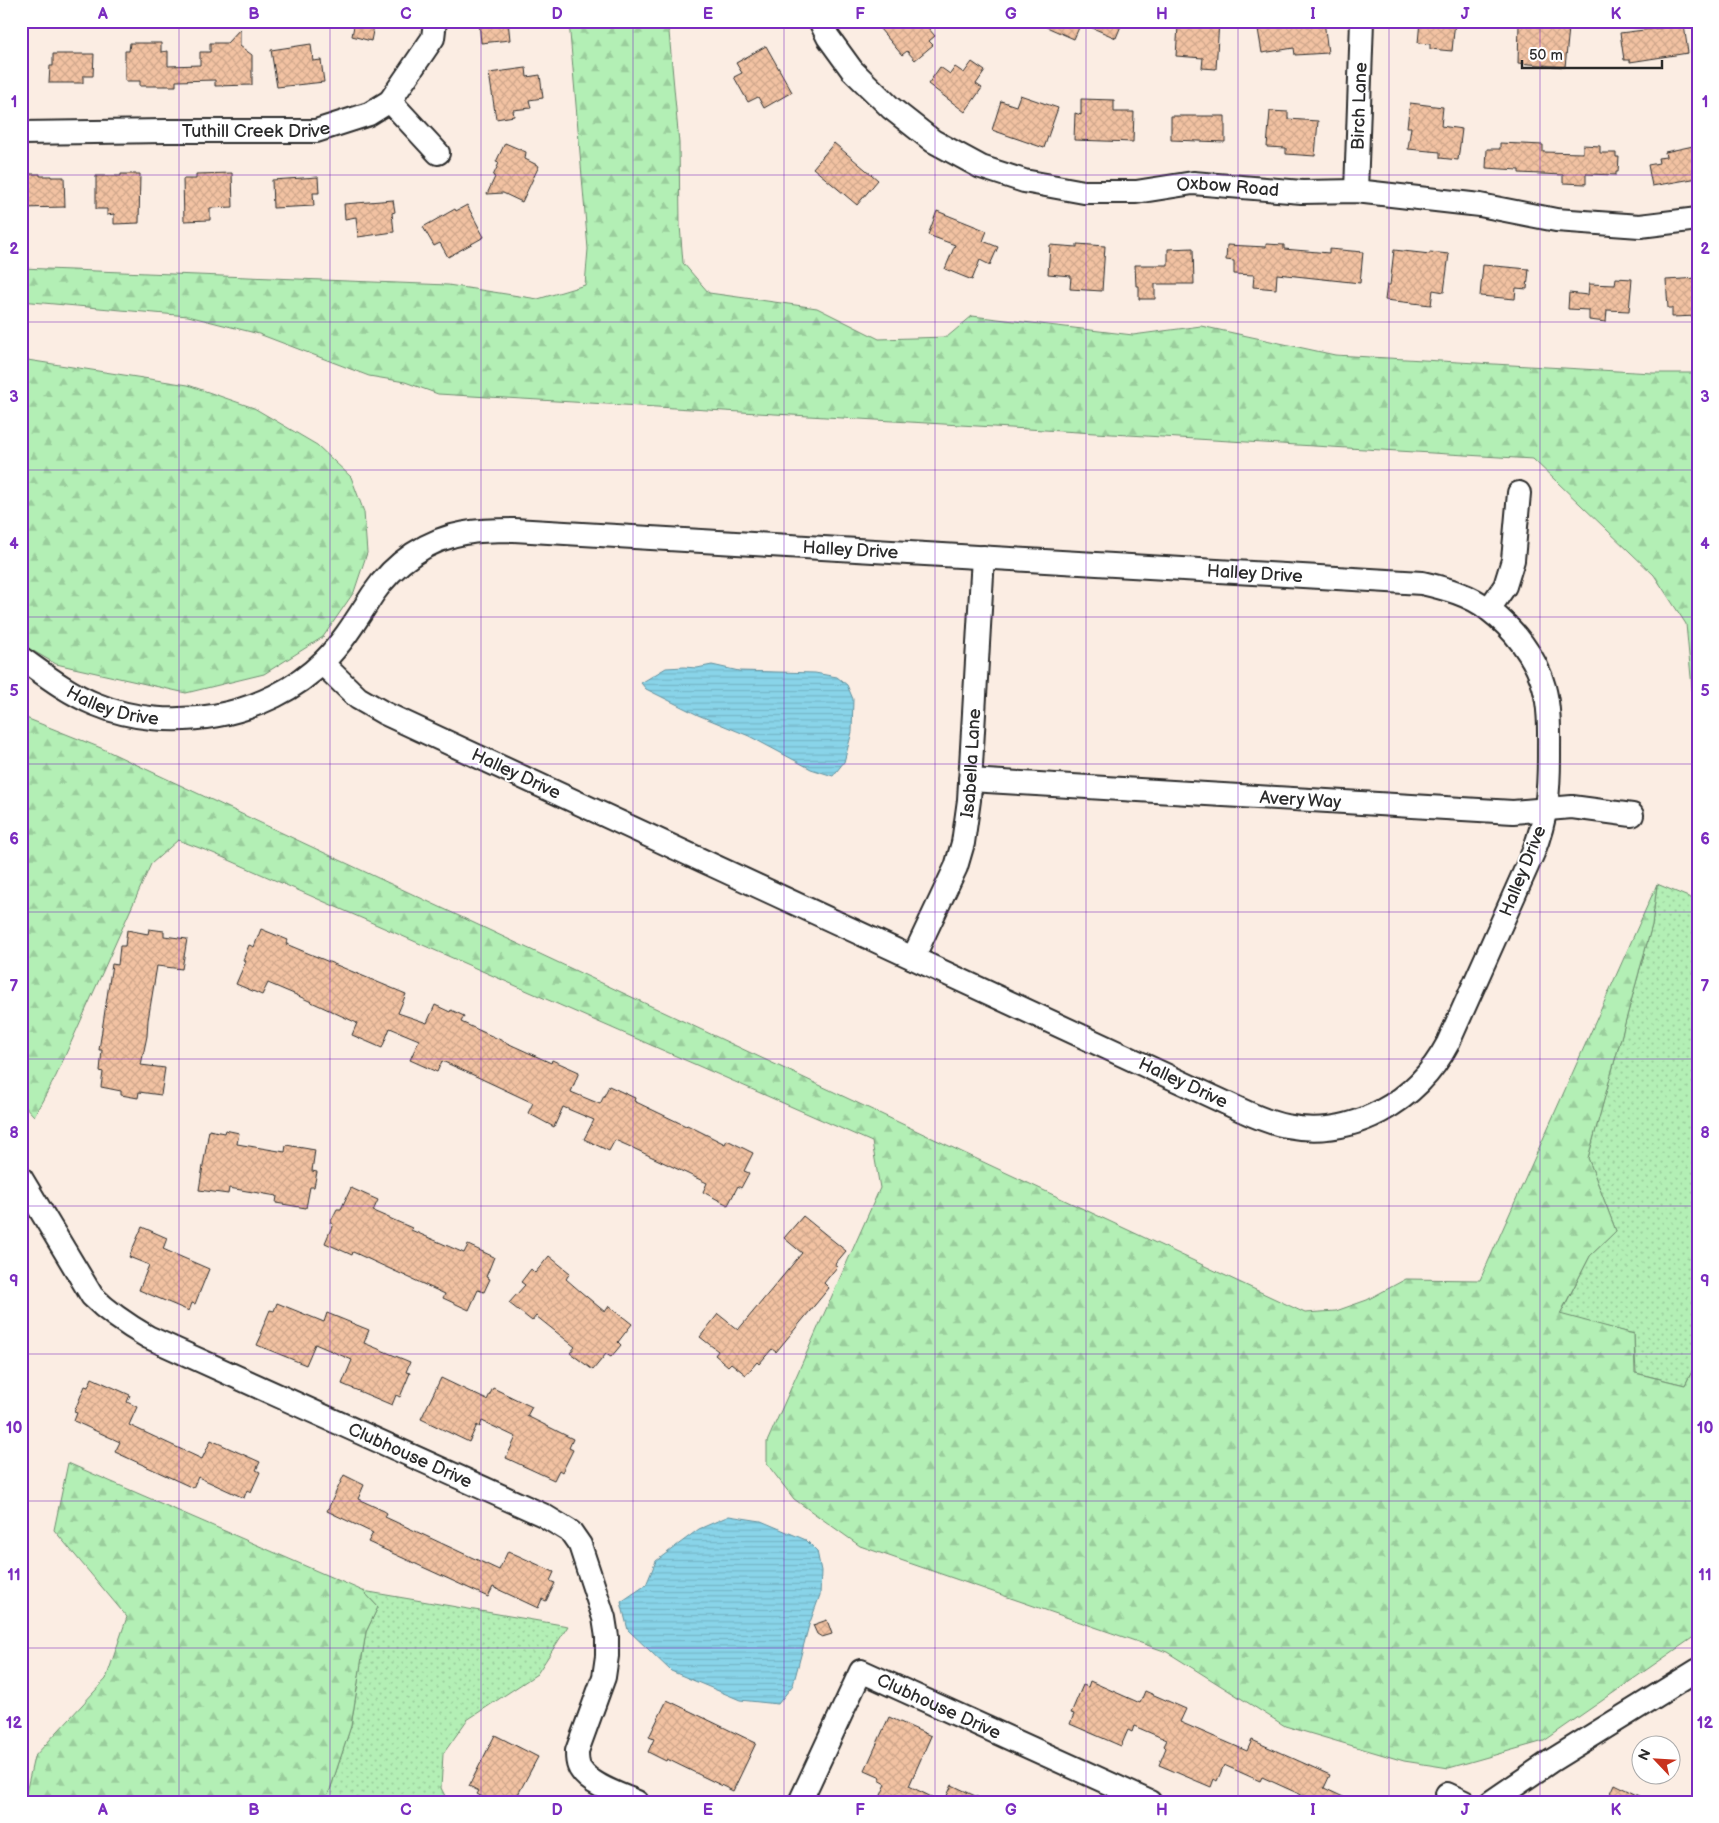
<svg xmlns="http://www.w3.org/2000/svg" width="1719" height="1823" viewBox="0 0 1719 1823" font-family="'Balsamiq Sans',sans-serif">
<defs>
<pattern id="grass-dots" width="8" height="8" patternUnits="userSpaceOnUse" patternTransform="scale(1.25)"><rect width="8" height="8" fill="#b3efb5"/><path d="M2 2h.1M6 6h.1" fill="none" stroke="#9acd9c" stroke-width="1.8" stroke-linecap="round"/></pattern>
<pattern id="forest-firs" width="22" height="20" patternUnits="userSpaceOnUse" patternTransform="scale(1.25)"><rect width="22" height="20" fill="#b3efb5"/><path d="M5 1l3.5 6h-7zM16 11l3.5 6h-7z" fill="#9acd9c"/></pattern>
<pattern id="water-rules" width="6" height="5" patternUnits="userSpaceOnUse" patternTransform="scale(1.25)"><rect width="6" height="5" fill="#89d4e9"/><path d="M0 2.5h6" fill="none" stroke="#76b6c8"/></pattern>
<pattern id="building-cross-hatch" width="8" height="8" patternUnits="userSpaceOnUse" patternTransform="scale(1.25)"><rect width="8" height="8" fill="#f2c2a2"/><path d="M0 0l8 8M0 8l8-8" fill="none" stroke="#d0a78c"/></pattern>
</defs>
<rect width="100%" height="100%" fill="#fbede3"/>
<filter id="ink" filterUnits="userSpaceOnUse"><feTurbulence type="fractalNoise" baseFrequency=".02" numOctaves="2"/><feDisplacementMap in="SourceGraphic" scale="10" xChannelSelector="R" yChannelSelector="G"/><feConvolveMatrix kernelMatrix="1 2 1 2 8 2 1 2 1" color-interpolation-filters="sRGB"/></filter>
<g filter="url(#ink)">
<!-- grass -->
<path fill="url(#grass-dots)" stroke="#6f8d70" d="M1657 884 1698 901V1360L1685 1385 1636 1373 1634 1334 1560 1315 1590 1256 1616 1231 1588 1158 1652 925Z
M363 1591 568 1626 537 1674 467 1720 443 1754 441 1788 448 1802H323L330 1790 351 1726 366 1632 378 1607Z"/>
<!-- forest -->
<path fill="url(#forest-firs)" stroke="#6f8d70" d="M569 21H668L679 143 680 225 683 263 709 293 817 308 879 339 947 337 972 316 1133 335 1201 326 1335 355 1652 373H1698V751L1686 624 1654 575 1533 459 438 394 405 382 369 376 259 334 188 316 21 301V268L448 285 538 299 585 285 588 249Z
M21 359 188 385 254 408 317 445 351 477 364 512 367 553 354 592 323 637 264 674 186 693 56 664 21 644Z
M21 716 101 748 1305 1313 1336 1311 1367 1300 1406 1279 1480 1280 1657 884 1652 925 1588 1158 1616 1231 1590 1256 1560 1314 1634 1334 1635 1373 1685 1385 1698 1360V1634L1544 1741 1449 1768 1404 1761 1285 1726 1167 1652 860 1546 794 1499 767 1464V1442L880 1188 872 1142 213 853 178 840 151 864 56 1076 34 1116 21 1102Z
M68 1463 363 1591 378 1607 366 1632 351 1726 330 1790 323 1802H24L34 1757 106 1679 127 1617 54 1530Z"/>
<!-- water -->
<path fill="url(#water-rules)" stroke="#63909d" d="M712 665 739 671 815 673 837 677 847 685 853 699 852 732 844 762 833 776 811 769 749 736 698 715 646 689 641 683 666 668 684 667 697 668Z
M729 1516 761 1521 806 1540 817 1551 821 1571 820 1595 809 1625 793 1685 778 1704 740 1700 671 1671 628 1630 621 1602 646 1585 656 1561 699 1529Z"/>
<!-- building -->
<path fill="url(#building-cross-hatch)" stroke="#2b2b2b" d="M355 21H375L371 41 352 36Z
M479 21H508L510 40 481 43Z
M889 21H912L917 27 923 22 935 36 929 41 933 45 915 60 907 51 902 55 880 29Z
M1033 21H1123L1116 38 1081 23 1074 39Z
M1206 21H1219L1216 69 1202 68 1203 58 1176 56 1178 26 1193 27V22L1206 23Z
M1268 21H1324L1328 53 1295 55 1294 48 1262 53 1257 23Z
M1420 21H1455L1452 51 1430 49V44L1418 43Z
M1519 24 1569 28 1565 67 1518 63Z
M1684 25 1688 53 1630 62V60H1624L1620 33Z
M240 29V46L252 55V85L215 86V80L176 81V86H140V81H125V51H129L130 43H161V52L168 51V66L200 65V52H210V43H227Z
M311 44 313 61 321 60 324 82 277 87 271 50Z
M766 46 792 92 764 108 758 97 748 102 734 77 742 73 736 63Z
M53 54H94L93 76H83V83H49L50 66H53Z
M972 62 985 71 976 84 982 88 965 112 928 84 940 67 950 74 955 67 964 73Z
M526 68 527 77 540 75 543 98 529 100 531 108 513 110 514 116 496 119 489 73Z
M1020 95 1058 108 1044 148 992 130 1001 101 1016 106Z
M1081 99 1114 100V112H1134L1133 142 1074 140 1075 113 1081 115Z
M1410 103 1443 107 1441 126 1462 129 1458 160 1440 158V152L1408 149 1411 127H1407Z
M1270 111 1288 112V119L1318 121 1315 156 1286 154V148L1267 147Z
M1171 116H1225V142L1171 140Z
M505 143 526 152 525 159 539 166 522 202 503 193 487 194 495 177 493 176 499 163 496 162Z
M834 143 878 180 857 205 813 168Z
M1500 143 1543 145V152L1583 153V145L1600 146V153H1616V157H1619L1618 172H1616V175L1586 174V184L1563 183V175L1519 173V170L1486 168 1487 149H1500Z
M1698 145V178L1652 186 1648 165 1659 163 1658 158 1666 157 1665 152Z
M232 173 233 207 210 208V220L184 221 183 179H196V174Z
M24 174H40V176H51V177H64L65 207 22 208 21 188H25Z
M121 174H140L139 223 114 224V214L107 215V209H96V176H121Z
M318 177 319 193H313L314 206 273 208 272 180Z
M393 200 395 212 392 213 394 232 358 237 356 217 345 219 344 204Z
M467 205 484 237 448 257 440 243 434 246 423 227 455 209 456 211Z
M937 211 987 231 983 241 998 247 990 265 980 260 972 280 945 269 955 245 928 235Z
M1077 244 1105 246 1102 291 1070 289 1071 276 1048 274 1050 245 1077 247Z
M1266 244 1284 245V249L1329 253V249L1363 252 1360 283 1277 274 1276 289 1253 287 1254 275 1234 274V261L1226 260 1227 245 1266 247Z
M1193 248 1194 284H1155V299H1139V286H1136L1135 265H1168V249Z
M1394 250 1430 254V252L1449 254 1444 292 1433 290 1431 305 1385 300 1387 285H1390Z
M1483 265 1529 269 1527 289 1516 288 1515 299 1480 296Z
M1616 278 1632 279 1629 311 1607 310 1606 322 1589 320V310L1568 309 1569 293 1588 295 1589 284 1615 285Z
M1698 278V316L1672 317V308H1668L1666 280Z
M149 929 164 931V936L187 939 182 969 157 966 148 1020 147 1036 141 1065 165 1068 161 1095 139 1092 138 1098 121 1095V1091L101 1087 103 1072 100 1071 102 1050H99L112 964 118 965 120 946H125L127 930 148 934Z
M261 929 288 940 286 944 406 994 398 1013 427 1023 435 1005 450 1012 451 1010 464 1016 461 1022 551 1063 552 1060 579 1072 571 1092 600 1104 609 1086 635 1098 634 1101 686 1126 687 1125 725 1144 727 1140 753 1153 744 1171 749 1173 741 1188 738 1186 728 1205 703 1192 707 1183 633 1148 615 1140 609 1151 584 1139 594 1120 563 1107 554 1127 528 1113 533 1103 469 1073 442 1061 437 1072 410 1060 419 1040 390 1028 382 1048 352 1035 357 1023 294 994 268 983 262 995 236 984 246 961 243 960 249 945 254 947Z
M209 1130 224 1133 225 1130 239 1133 237 1144 285 1152 286 1145 315 1150 312 1171 317 1172 314 1187H310L306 1208 276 1203 277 1196 229 1188 228 1194 199 1190Z
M351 1188 378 1200 373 1211 412 1228 411 1230 464 1253 468 1245 494 1257 486 1277 490 1279 484 1292 478 1290 469 1310 443 1298 445 1294 353 1252 352 1255 325 1243 333 1224 330 1223 337 1209H341Z
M803 1216 846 1251 835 1264 837 1267 824 1283 829 1288 776 1352 772 1349 759 1364 757 1362 746 1375 731 1363 728 1366 715 1355 718 1351 700 1337 718 1314 738 1330 802 1253 784 1238Z
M142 1227 167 1238 163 1249 209 1269 195 1304 192 1303 189 1311 139 1290 149 1265 129 1257Z
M549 1256 570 1273 566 1279 581 1292 605 1312 609 1306 632 1324 618 1342 621 1345 611 1357 606 1354 593 1370 570 1353 575 1347 536 1316 532 1321 509 1303 525 1285 521 1282 531 1269 535 1273Z
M277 1303 324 1322 327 1313 369 1330 364 1343 410 1362 406 1372 410 1373 400 1397 396 1395 392 1405 342 1384 352 1360 315 1344 306 1365 257 1345 262 1334H260L270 1310 274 1311Z
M92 1378 130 1395 127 1402 137 1407 129 1425 202 1459 211 1440 260 1462 256 1470 260 1472 251 1492 247 1490 244 1498 198 1477 193 1488 115 1452 120 1442 74 1421 77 1413 74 1412 85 1386 88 1387Z
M441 1378 487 1400 493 1388 532 1407 527 1416 573 1439 569 1448 573 1450 562 1472 559 1470 554 1480 506 1458 516 1437 482 1421 480 1427 477 1425 469 1442 421 1419Z
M344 1475 364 1485 358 1499 384 1511 387 1513 385 1517 499 1570 508 1551 554 1572 550 1581 555 1583 546 1601 542 1599 538 1608 493 1587 488 1597 368 1542 373 1533 327 1511Z
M827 1620 832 1634 822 1637 817 1634 813 1625Z
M1090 1681 1140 1703 1145 1691 1186 1709 1180 1722 1247 1751 1252 1740 1330 1775 1324 1788 1354 1802H1317L1262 1777 1260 1781 1224 1765 1217 1781 1214 1779 1211 1787 1159 1765 1166 1748 1164 1746 1167 1740 1134 1726 1132 1732 1128 1730 1121 1746 1070 1724 1074 1714 1071 1713 1083 1685 1088 1687Z
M667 1700 756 1743 733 1791 667 1759 666 1761 648 1752 654 1739 649 1737Z
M889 1717 931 1736 909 1786 942 1802H878L886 1784 879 1780 881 1777 865 1770Z
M495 1735 538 1757 514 1802H491L477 1794 479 1791 469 1786Z
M1615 1784 1652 1802H1607Z
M952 1785 988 1802H944Z"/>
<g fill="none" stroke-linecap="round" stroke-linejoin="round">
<!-- street casing -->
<g stroke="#2b2b2b" stroke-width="26">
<g id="street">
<path id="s1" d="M820 21 828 37 852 70 891 108 933 141 981 167 1024 181 1084 192H1136L1193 183 1302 192 1356 191 1480 205 1556 220 1640 226 1698 219"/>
<path d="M390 101 438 153"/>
<path id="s2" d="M21 133 167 131H316L369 114 390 101 433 38 435 21"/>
<path id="s3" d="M1356 191 1362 21"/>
<path d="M1489 609 1505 586 1513 560 1519 493"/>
<path id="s4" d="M21 658C45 675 68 693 95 704 169 735 267 718 324 661 344 641 358 617 373 594 394 563 428 539 465 533 481 530 498 530 514 530L1422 583C1444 588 1471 595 1489 610 1513 628 1536 657 1544 687 1550 709 1549 732 1549 755 1549 793 1547 817 1533 853L1448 1043C1417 1102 1353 1139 1286 1126 1270 1123 1254 1116 1239 1109L384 713 358 698 322 663"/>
<path id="s5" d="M970 780 1513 812 1572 807 1632 815"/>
<path id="s6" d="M913 958 956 867 963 843 969 800 983 557"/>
<path id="s7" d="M21 1178 92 1296C109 1313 127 1325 148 1337L543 1515 571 1532 580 1545 604 1618 607 1637V1656L604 1677 577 1751C577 1757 577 1765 581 1770 590 1785 621 1795 637 1802"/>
<path d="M1447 1794 1464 1802"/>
<path id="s8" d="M800 1802 861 1671 1150 1802"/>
<path d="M1491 1802 1551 1761 1698 1670"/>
</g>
</g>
<!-- street -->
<use href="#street" stroke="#fff" stroke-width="22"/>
</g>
</g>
<!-- grid -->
<path fill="none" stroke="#7b2cbf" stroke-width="1" stroke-opacity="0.55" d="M179 21V1802M330 21V1802M481 21V1802M633 21V1802M784 21V1802M935 21V1802M1086 21V1802M1238 21V1802M1389 21V1802M1540 21V1802M21 175H1698M21 322H1698M21 470H1698M21 617H1698M21 764H1698M21 912H1698M21 1059H1698M21 1206H1698M21 1354H1698M21 1501H1698M21 1648H1698"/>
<g text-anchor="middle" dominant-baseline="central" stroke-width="4" stroke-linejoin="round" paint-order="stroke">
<!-- street labels -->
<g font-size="18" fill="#2b2b2b" stroke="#fff">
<text stroke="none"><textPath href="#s3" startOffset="85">Birch Lane</textPath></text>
<text stroke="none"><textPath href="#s2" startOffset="235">Tuthill Creek Drive</textPath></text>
<text stroke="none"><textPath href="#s1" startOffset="472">Oxbow Road</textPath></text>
<text stroke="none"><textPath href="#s4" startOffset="916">Halley Drive</textPath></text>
<text stroke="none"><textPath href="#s4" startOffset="1321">Halley Drive</textPath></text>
<text stroke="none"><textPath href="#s4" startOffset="105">Halley Drive</textPath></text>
<text stroke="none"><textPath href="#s6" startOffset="206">Isabella Lane</textPath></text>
<text transform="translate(516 774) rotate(25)">Halley Drive</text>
<text stroke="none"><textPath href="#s5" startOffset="331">Avery Way</textPath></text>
<text transform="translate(1523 871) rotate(-68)">Halley Drive</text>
<text transform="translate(1183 1083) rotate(25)">Halley Drive</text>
<text stroke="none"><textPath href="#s7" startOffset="495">Clubhouse Drive</textPath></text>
<text stroke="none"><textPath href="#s8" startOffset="230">Clubhouse Drive</textPath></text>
</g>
</g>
<!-- margin -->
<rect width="1719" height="1823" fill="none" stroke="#fff" stroke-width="55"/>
<!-- north arrow -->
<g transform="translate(1656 1760) rotate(295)"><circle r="24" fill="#ffffff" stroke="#aaaaaa"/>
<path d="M0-4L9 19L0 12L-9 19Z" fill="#c8321e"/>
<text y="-8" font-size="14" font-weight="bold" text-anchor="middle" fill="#2b2b2b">N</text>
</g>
<!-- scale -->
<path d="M1522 60v8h140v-8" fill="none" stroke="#2b2b2b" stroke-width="2.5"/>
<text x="1529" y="60" font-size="15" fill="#2b2b2b" stroke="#ffffff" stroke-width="4" paint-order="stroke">50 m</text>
<rect x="28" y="28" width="1664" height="1768" fill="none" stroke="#7b2cbf" stroke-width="2"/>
<g font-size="16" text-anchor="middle" font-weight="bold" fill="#7b2cbf">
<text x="103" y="19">A</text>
<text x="254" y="19">B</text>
<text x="406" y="19">C</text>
<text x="557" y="19">D</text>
<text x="708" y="19">E</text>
<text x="860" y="19">F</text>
<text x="1011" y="19">G</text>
<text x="1162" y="19">H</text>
<text x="1313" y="19">I</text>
<text x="1465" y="19">J</text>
<text x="1616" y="19">K</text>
<text x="14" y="107">1</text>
<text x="1705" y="107">1</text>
<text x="14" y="254">2</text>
<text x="1705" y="254">2</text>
<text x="14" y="402">3</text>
<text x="1705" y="402">3</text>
<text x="14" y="549">4</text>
<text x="1705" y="549">4</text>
<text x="14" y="696">5</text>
<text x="1705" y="696">5</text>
<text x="14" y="844">6</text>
<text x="1705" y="844">6</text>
<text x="14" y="991">7</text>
<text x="1705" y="991">7</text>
<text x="14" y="1138">8</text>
<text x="1705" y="1138">8</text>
<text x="14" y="1286">9</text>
<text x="1705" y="1286">9</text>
<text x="14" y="1433">10</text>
<text x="1705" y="1433">10</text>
<text x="14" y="1580">11</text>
<text x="1705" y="1580">11</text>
<text x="14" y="1728">12</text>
<text x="1705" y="1728">12</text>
<text x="103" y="1815">A</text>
<text x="254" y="1815">B</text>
<text x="406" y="1815">C</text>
<text x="557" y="1815">D</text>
<text x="708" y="1815">E</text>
<text x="860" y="1815">F</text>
<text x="1011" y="1815">G</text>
<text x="1162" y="1815">H</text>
<text x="1313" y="1815">I</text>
<text x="1465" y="1815">J</text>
<text x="1616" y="1815">K</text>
</g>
</svg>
